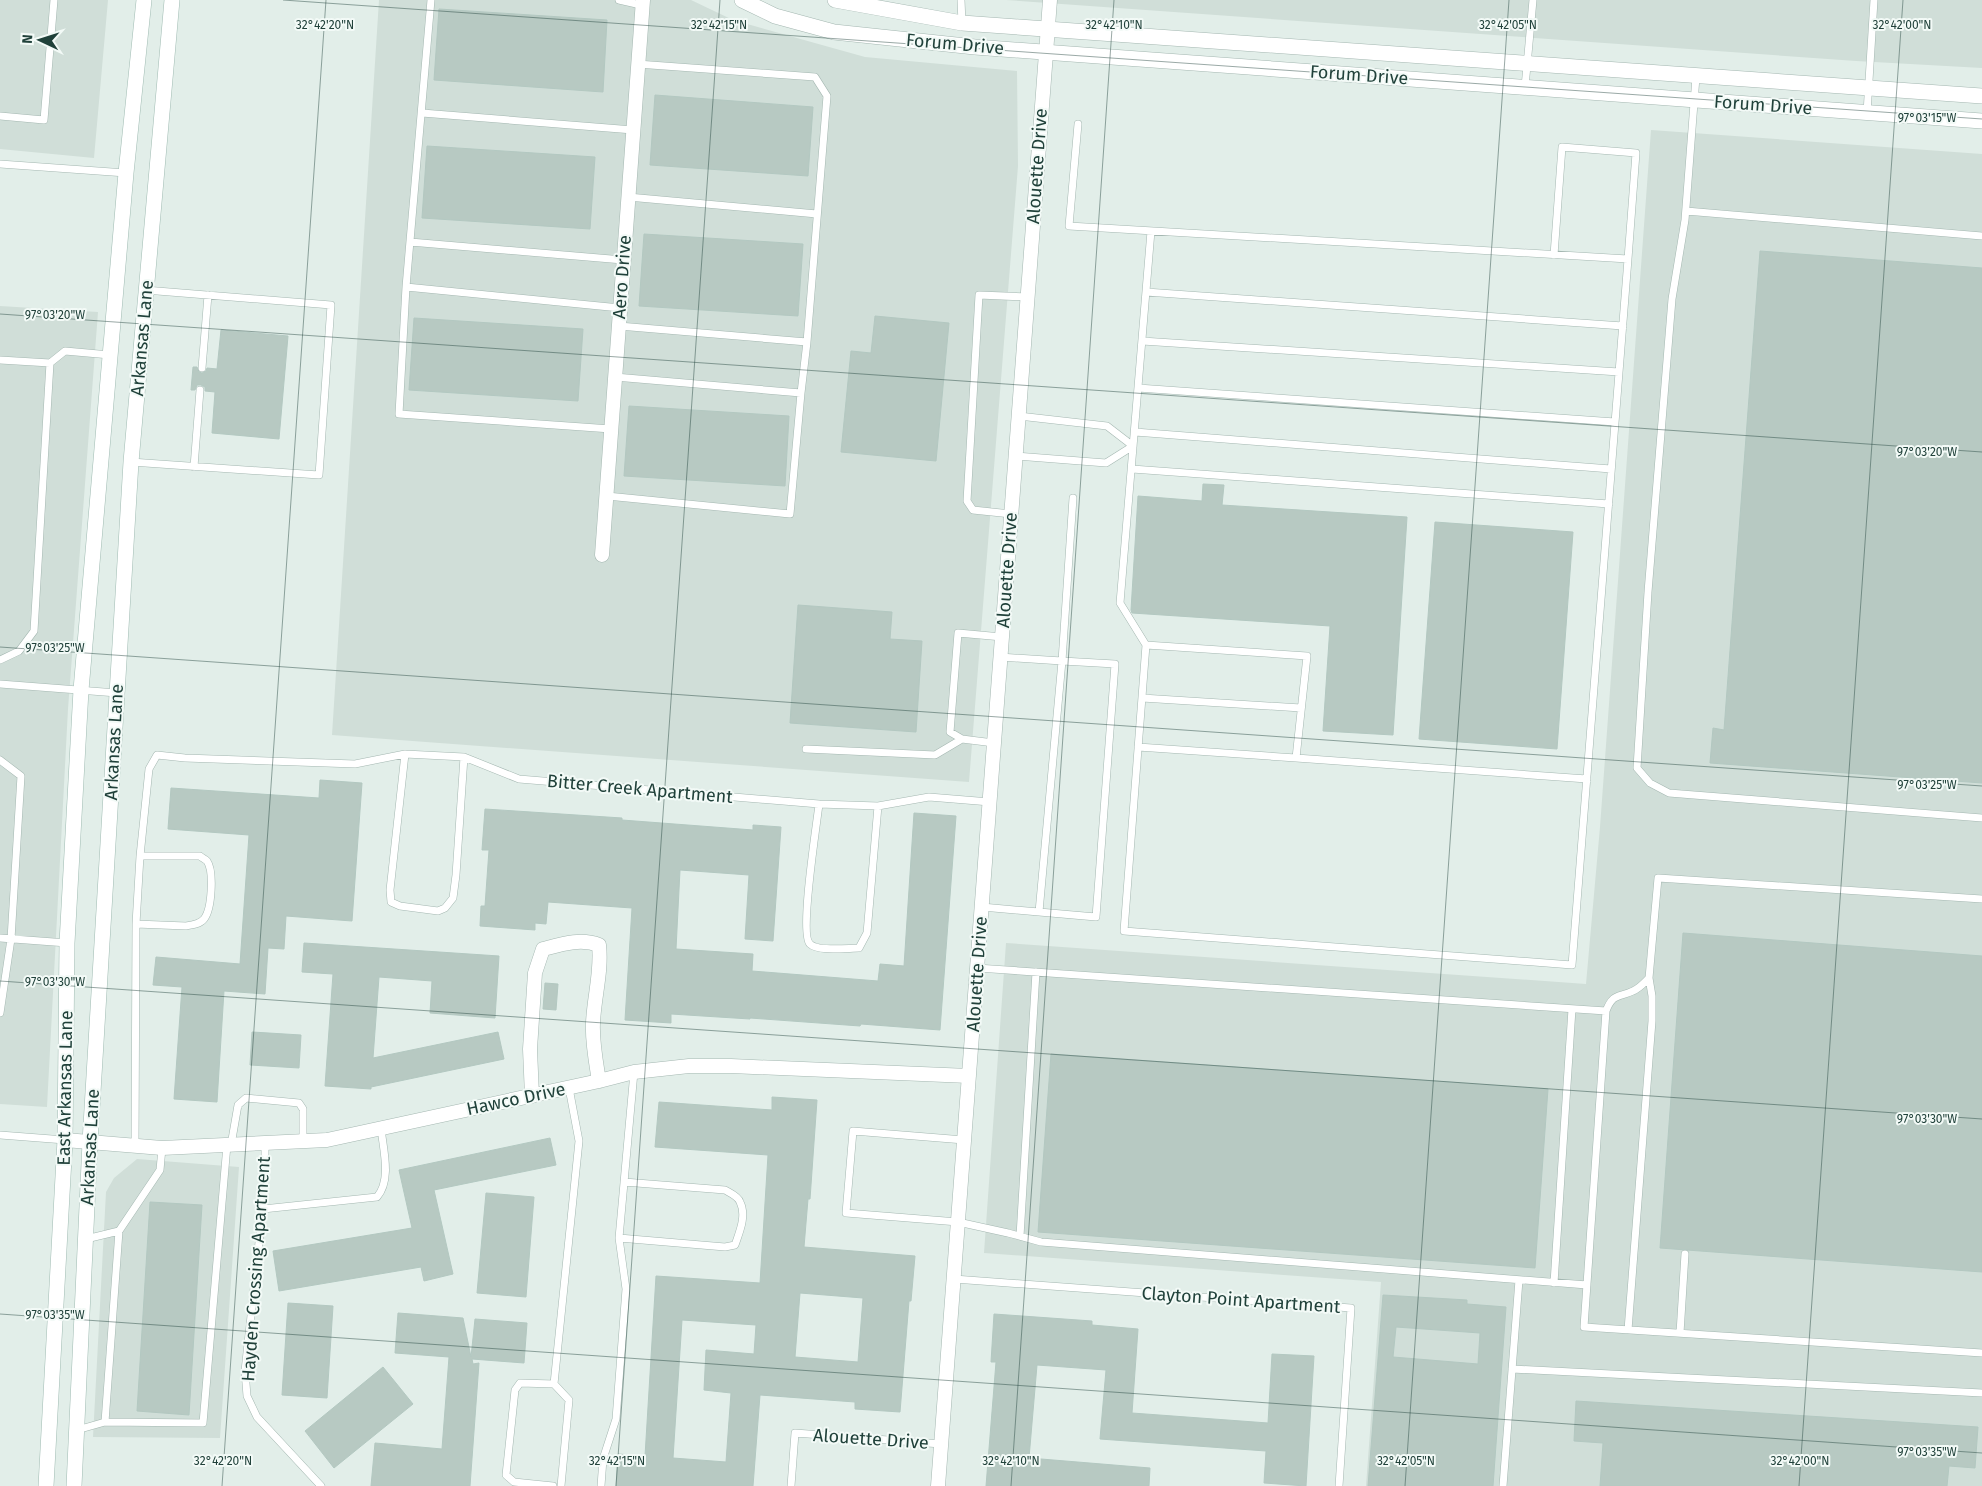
<svg xmlns="http://www.w3.org/2000/svg" width="1982" height="1486" viewBox="0 0 1982 1486" font-family="'Fira Sans',sans-serif">
<rect width="100%" height="100%" fill="#e2eee9"/>
<!-- built -->
<path fill="#d0ded8" d="M0 0H108L94 158 0 149Z
M379 0H691L733 20 865 57 1017 71 1018 166 969 782 332 735Z
M1006 0H1982V68L1856 61Z
M1651 130 1982 154V1486H1366L1381 1282 984 1253 1006 943 1586 984 1600 827Z
M0 306 98 312 68 709 47 1107 0 1104Z
M137 1159 239 1167 220 1438 93 1437 106 1192 114 1178Z"/>
<!-- building -->
<path fill="#b7c9c2" stroke="#b3c8c1" fill-rule="evenodd" d="M439 9 607 20 603 92 434 80Z
M655 95 813 107 808 176 650 165Z
M427 146 595 157 590 229 422 218Z
M644 234 803 244 798 316 639 306Z
M1760 251 1982 268V783L1710 763 1713 728 1724 730Z
M875 316 949 323 936 461 841 452 851 351 871 353Z
M414 318 583 329 578 401 409 390Z
M221 330 288 336 279 439 212 433 215 392 205 391V387L201 385H197L195 390H191L193 367H197L199 372 202 373 206 371 207 368 217 369Z
M629 406 789 416 785 486 624 476Z
M1203 484 1224 485 1222 505 1407 517 1393 735 1323 731 1330 626 1132 613 1131 610 1138 496 1202 501Z
M1435 522 1573 532 1557 749 1419 739Z
M798 605 892 612 890 639 922 641 916 732 790 723Z
M320 780 362 783 352 921 286 916 284 949 268 948 265 994 224 991 217 1102 174 1099 182 987 153 985 156 957 240 964 249 835 168 829 171 788 319 798Z
M485 809 622 818V820L753 830V825L781 827 773 941 745 939 749 875 680 870 676 949 753 954 752 971 878 981 880 964 904 966 914 813 956 816 940 1030 861 1024 860 1026 750 1018V1019L671 1014V1023L625 1020 632 908 548 902 546 924 535 923V930L480 926 481 906H485L489 850H482Z
M1683 933 1982 956V1272L1660 1248Z
M304 943 499 956 495 1018 430 1013 432 981 379 977 373 1058 498 1032 504 1059 371 1087V1089L325 1086 333 974 302 972Z
M545 983 558 984 556 1010 543 1009Z
M252 1032 301 1035 299 1068 250 1065Z
M1051 1054 1548 1089 1535 1268 1038 1232Z
M772 1097 817 1100 810 1199H808L804 1247 915 1256 911 1301H909L900 1412 855 1409V1402L760 1395 753 1486H616L618 1454 645 1456 656 1276 760 1283 768 1155 655 1147 659 1102 772 1110ZM800 1293 863 1298 858 1362 795 1357ZM682 1320 756 1325 754 1354 706 1350 704 1390 731 1393 726 1462 673 1458Z
M550 1138 556 1165 434 1190 453 1274 424 1281 421 1267 279 1291 273 1251 412 1228 399 1170Z
M486 1193 534 1197 526 1297 477 1293Z
M150 1202 202 1205 189 1415 137 1411Z
M1383 1295 1467 1300V1304L1506 1307 1493 1486H1368ZM1396 1327 1480 1333 1478 1364 1393 1357Z
M288 1303 333 1306 327 1398 282 1395Z
M398 1313 463 1318 471 1357 475 1319 527 1323 524 1363 472 1359 473 1364 479 1363 470 1486H371L375 1443 442 1449 449 1357 395 1353Z
M994 1314 1092 1321V1325L1138 1329 1132 1413 1268 1423 1272 1354 1314 1356 1306 1486 1264 1483 1266 1451 1100 1439 1106 1370 1037 1365 1029 1458 1150 1468 1149 1486H986L996 1362H991Z
M383 1367 413 1404 334 1468 305 1431Z
M1576 1401 1978 1427 1975 1468 1949 1466 1947 1486H1600L1603 1443 1574 1441Z"/>
<g fill="none" stroke-linecap="round" stroke-linejoin="round">
<!-- service casing -->
<g stroke="#a4b7b1" stroke-width="8">
<path id="service" d="M431 0 406 287 620 308
M619 0 641 5
M961 0 962 23
M637 64 815 77 827 96 807 342
M1696 77 1685 220 1672 299 1648 592 1637 768 1650 783 1669 793 1982 818
M1525 87 1533 0
M422 113 633 130
M1867 113 1874 0
M0 116 44 120 54 0
M1078 124 1069 226 1628 259 1572 965 1124 931 1146 645 1120 603 1151 231
M0 164 126 173
M628 197 817 214
M1686 211 1982 236
M410 242 623 260
M1554 255 1562 147 1636 153 1628 259
M406 287 399 414 611 429
M1146 292 1623 326
M1142 341 1619 372
M0 360 50 363 65 351 110 355
M202 368 208 295
M615 377 801 393 807 342 619 326
M1138 388 1615 422
M1019 416 1107 426 1133 446
M1135 432 1611 469
M1015 456 1106 463 1133 446
M131 462 319 475 331 305 145 290
M194 467 200 390
M1132 469 1609 504
M607 496 790 514 801 393
M1011 514 973 510 967 501 979 295 1027 297
M1000 657 1062 661 1073 498
M0 660 19 651 34 631 50 363
M0 684 117 693
M1142 698 1301 708
M994 743 962 739 950 732 958 633 1002 637
M1138 747 1296 758 1307 656 1146 645
M806 749 935 755 962 739
M405 754 390 890 391 902 400 906 438 911 445 908 453 898 456 875 464 757
M1296 758 1587 779
M0 760 21 776 11 939 0 1013
M819 804C817 823 799 935 810 944 818 952 848 948 859 948L867 933 878 806
M140 856H200C202 858 205 859 207 861 214 871 212 909 204 919 200 924 193 925 186 926L136 924 140 856 149 769 157 755 185 758 355 764 405 754 464 757 519 779 819 804 878 806 929 797 990 802
M982 907 1039 912 1062 661 1115 664 1096 917 1039 912
M0 938 67 943
M977 968 1606 1011 1584 1327 1982 1353
M1606 1011C1613 993 1618 998 1633 991 1640 988 1644 983 1649 978L1658 878 1982 899
M0 1135 65 1140
M964 1140 853 1131 846 1213 958 1222 1008 1233 1041 1242 1587 1285
M265 1143V1187L245 1371 247 1396 257 1417 321 1486
M231 1145 238 1105 246 1098 299 1103 303 1109V1141
M135 1147 136 924
M263 1209 377 1197C392 1180 383 1149 381 1128
M1020 1236 1036 972
M619 1238 725 1247 735 1245C739 1233 747 1216 740 1202 738 1196 730 1193 725 1190L624 1182
M86 1239 119 1231 160 1170 162 1148
M954 1279 1351 1308 1339 1486
M1554 1283 1572 1009
M1628 1330 1652 1021V996L1649 978
M1680 1333 1685 1254
M1512 1369 1982 1393
M105 1422 119 1231
M77 1430 105 1422 203 1423 227 1145
M553 1486 514 1482 506 1475 515 1390 520 1383 554 1384
M561 1486 569 1400 554 1384 579 1141 569 1088
M601 1486 603 1459 616 1419 626 1289 619 1238 634 1072
M791 1486 795 1433 941 1444
M1503 1486 1519 1280"/>
</g>
<!-- minor casing -->
<g stroke="#a4b7b1" stroke-width="15">
<path id="minor" d="M602 555 643 0
M532 1096 530 1049 535 973 543 949C562 944 581 938 599 945 602 971 594 997 593 1023 592 1042 596 1062 599 1081
M65 1140 162 1148 327 1140 599 1081 634 1072 689 1066H731L969 1076
M938 1486 1050 0"/>
</g>
<!-- tertiary casing -->
<g stroke="#a4b7b1" stroke-width="16">
<path id="tertiary" d="M742 0 775 16 834 32 975 47 1982 121
M835 0 962 23 1982 96"/>
</g>
<!-- secondary casing -->
<g stroke="#9fbbb2" stroke-width="16">
<path id="secondary" d="M46 1486 65 1140 67 943 81 690 126 173 144 0
M74 1486 90 1142 131 462 172 0"/>
</g>
<!-- service -->
<use href="#service" stroke="#fff" stroke-width="7"/>
<!-- minor -->
<use href="#minor" stroke="#fff" stroke-width="14"/>
<!-- tertiary -->
<use href="#tertiary" stroke="#fff" stroke-width="15"/>
<!-- secondary -->
<use href="#secondary" stroke="#fff" stroke-width="15"/>
</g>
<!-- ticks -->
<path fill="none" stroke="#20413a" stroke-width="1" stroke-opacity="0.45" d="M283 0 1982 119M0 314 1982 452M0 647 1982 786M0 981 1982 1119M0 1314 1982 1453M222 1486 326 0M616 1486 720 0M1011 1486 1114 0M1405 1486 1509 0M1799 1486 1903 0"/>
<g text-anchor="middle" dominant-baseline="central" stroke-width="4" stroke-linejoin="round" paint-order="stroke">
<!-- street labels -->
<g font-size="18" fill="#20413a" stroke="#f3faf7">
<text transform="translate(955 44) rotate(5)">Forum Drive</text>
<text transform="translate(1359 75) rotate(4)">Forum Drive</text>
<text transform="translate(1763 105) rotate(4)">Forum Drive</text>
<text transform="translate(1037 166) rotate(-86)">Alouette Drive</text>
<text transform="translate(622 277) rotate(-86)">Aero Drive</text>
<text transform="translate(142 338) rotate(-85)">Arkansas Lane</text>
<text transform="translate(1007 570) rotate(-86)">Alouette Drive</text>
<text transform="translate(114 742) rotate(-87)">Arkansas Lane</text>
<text transform="translate(640 789) rotate(5)">Bitter Creek Apartment</text>
<text transform="translate(977 974) rotate(-86)">Alouette Drive</text>
<text transform="translate(65 1088) rotate(-89)">East Arkansas Lane</text>
<text transform="translate(516 1099) rotate(-12)">Hawco Drive</text>
<text transform="translate(90 1147) rotate(-87)">Arkansas Lane</text>
<text transform="translate(256 1269) rotate(-86)">Hayden Crossing Apartment</text>
<text transform="translate(1241 1300) rotate(4)">Clayton Point Apartment</text>
<text transform="translate(871 1439) rotate(4)">Alouette Drive</text>
</g>
</g>
<g font-size="12" text-anchor="middle" fill="#20413a" stroke="#f3faf7" stroke-width="4" stroke-linejoin="round" paint-order="stroke">
<text x="325" y="29">32°42'20"N</text>
<text x="719" y="29">32°42'15"N</text>
<text x="1114" y="29">32°42'10"N</text>
<text x="1508" y="29">32°42'05"N</text>
<text x="1902" y="29">32°42'00"N</text>
<text x="1927" y="122">97°03'15"W</text>
<text x="55" y="319">97°03'20"W</text>
<text x="1927" y="456">97°03'20"W</text>
<text x="55" y="652">97°03'25"W</text>
<text x="1927" y="789">97°03'25"W</text>
<text x="55" y="986">97°03'30"W</text>
<text x="1927" y="1123">97°03'30"W</text>
<text x="55" y="1319">97°03'35"W</text>
<text x="1927" y="1456">97°03'35"W</text>
<text x="223" y="1465">32°42'20"N</text>
<text x="617" y="1465">32°42'15"N</text>
<text x="1011" y="1465">32°42'10"N</text>
<text x="1406" y="1465">32°42'05"N</text>
<text x="1800" y="1465">32°42'00"N</text>
</g>
<!-- north arrow -->
<g transform="translate(40 40) rotate(274)" stroke="#f3faf7" stroke-width="4" paint-order="stroke">
<path d="M0-4L9 19L0 12L-9 19Z" fill="#20413a"/>
<text y="-8" font-size="14" font-weight="bold" text-anchor="middle" fill="#20413a">N</text>
</g>
</svg>
